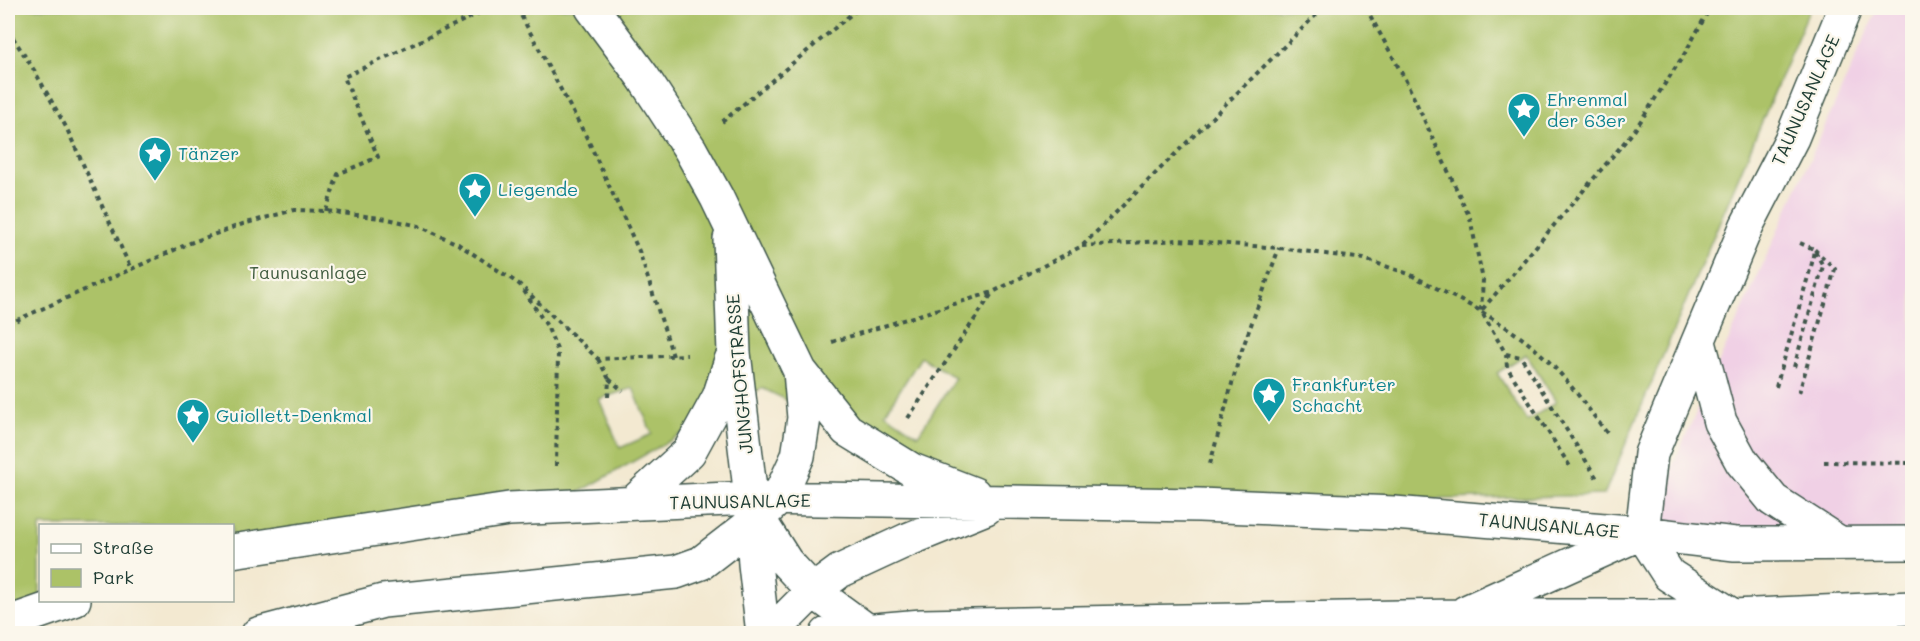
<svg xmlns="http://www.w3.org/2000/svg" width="1920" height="641" viewBox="0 0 1920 641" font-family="Mali,sans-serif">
<rect width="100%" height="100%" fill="#fbf7ec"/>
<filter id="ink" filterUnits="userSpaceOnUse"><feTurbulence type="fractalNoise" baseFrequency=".0167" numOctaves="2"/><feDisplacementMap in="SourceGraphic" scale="12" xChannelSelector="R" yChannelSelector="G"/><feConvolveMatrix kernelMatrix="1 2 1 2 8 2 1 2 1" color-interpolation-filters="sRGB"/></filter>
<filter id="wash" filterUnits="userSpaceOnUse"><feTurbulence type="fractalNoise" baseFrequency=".008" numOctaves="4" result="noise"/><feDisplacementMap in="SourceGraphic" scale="24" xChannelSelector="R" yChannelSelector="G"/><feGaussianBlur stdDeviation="1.35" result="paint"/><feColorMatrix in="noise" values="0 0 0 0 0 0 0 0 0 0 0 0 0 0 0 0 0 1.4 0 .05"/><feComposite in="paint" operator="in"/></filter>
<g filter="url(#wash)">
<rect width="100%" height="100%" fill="#f3e9d1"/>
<!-- built -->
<path fill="#f0d0e5" d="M1878 8H1912V543L1642 533Z"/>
<!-- green -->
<path fill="#acc267" stroke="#66804e" stroke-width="1.5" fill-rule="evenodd" d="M8 8H1810L1604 495 1199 505 999 503 762 388 555 506 233 551 232 526H40V600L8 623ZM1526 354 1556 402 1527 421 1497 373ZM921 357 955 378 918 435 885 413ZM633 388 652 434 620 448 599 399Z"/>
</g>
<g filter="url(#ink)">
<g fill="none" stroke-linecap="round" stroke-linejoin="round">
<!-- major casing -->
<g stroke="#3f574c" stroke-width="36">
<path id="major" d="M730 239 734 353 751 498 755 564 763 634
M1699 342 1720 422 1742 462 1773 500 1838 542
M800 371 847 430 912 470 974 494
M633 503 689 452 719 397 731 360
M756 511 758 518 786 562 813 591 865 629
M1642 533 1651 454 1747 225 1792 138 1845 8
M1642 533 1669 575 1733 616
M232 551 509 509 751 498 1199 505 1394 513 1642 533 1735 544 1912 543
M1466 612 1641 533
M8 623 74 600
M258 634 383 601 676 572 701 563 754 522 778 499 798 456 804 418 800 371 717 198 690 149 643 77 592 8
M770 634 813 591 840 571 907 540 986 508
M827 634 922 626 1456 616H1733L1912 608"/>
</g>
<!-- path -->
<path stroke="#3f574c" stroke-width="4" stroke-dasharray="4.5 4.5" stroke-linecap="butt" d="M517 8 588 140 639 251 673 356
M1366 8 1406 81 1470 218 1483 280 1481 311 1506 354 1507 367 1571 468
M8 30 34 70 66 127 131 269
M722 122 854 12 863 8
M326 211 338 174 378 157 344 77 490 8
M1082 246 1178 240 1279 248 1364 259 1409 274 1481 311 1634 131 1685 53 1710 8
M524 291 547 326 558 352 556 466
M1482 312C1503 325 1524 338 1542 355 1567 378 1586 406 1607 433
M8 324 190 243 243 224 294 210 326 211 388 219 419 226 458 244 519 284 598 359 687 355
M832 342 993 292 1082 246 1323 8
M1506 354 1521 357 1598 480
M598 359 609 379
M8 366V368
M1794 367 1823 266 1814 249 1800 243
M1776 387 1812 263 1814 249 1835 269 1799 393
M608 397 609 379 623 391
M908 418 993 292
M1824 462 1912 463
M1210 464 1239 358 1279 248"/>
<!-- major -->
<use href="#major" stroke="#fff" stroke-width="33"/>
</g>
</g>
<!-- icons -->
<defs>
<g id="sight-pin" transform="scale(1.725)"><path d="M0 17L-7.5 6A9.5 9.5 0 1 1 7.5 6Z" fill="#0f9aa8" stroke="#fbf7ec"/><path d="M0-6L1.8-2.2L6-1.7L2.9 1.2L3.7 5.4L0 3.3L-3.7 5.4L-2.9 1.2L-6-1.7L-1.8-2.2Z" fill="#fff"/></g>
</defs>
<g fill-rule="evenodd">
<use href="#sight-pin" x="1524" y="109"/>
<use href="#sight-pin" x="155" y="153"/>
<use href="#sight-pin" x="475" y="189"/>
<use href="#sight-pin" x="1269" y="394"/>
<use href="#sight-pin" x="193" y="415"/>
</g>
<g text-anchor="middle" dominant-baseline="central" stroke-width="4.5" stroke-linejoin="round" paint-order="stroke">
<!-- culture labels -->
<g font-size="18" fill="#0d838f" stroke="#fbf7ec" text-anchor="start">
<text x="1547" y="99">Ehrenmal<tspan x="1547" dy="21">der 63er</tspan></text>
<text x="178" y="153">Tänzer</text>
<text x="498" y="189">Liegende</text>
<text x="1292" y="384">Frankfurter<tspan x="1292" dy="21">Schacht</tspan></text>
<text x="216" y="415">Guiollett-Denkmal</text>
</g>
<!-- street labels -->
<g font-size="18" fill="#1f3d34" stroke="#fbf7ec">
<text transform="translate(1805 100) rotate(-66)">TAUNUSANLAGE</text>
<text transform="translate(739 374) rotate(-95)">JUNGHOFSTRASSE</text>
<text transform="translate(740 501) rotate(-1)">TAUNUSANLAGE</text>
<text transform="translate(1549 525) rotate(5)">TAUNUSANLAGE</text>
</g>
<!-- park labels -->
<g font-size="18" fill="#425e41" stroke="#fbf7ec">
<text x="308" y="272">Taunusanlage</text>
</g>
</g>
<!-- margin -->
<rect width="1920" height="641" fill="none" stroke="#fbf7ec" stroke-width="30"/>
<!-- legend -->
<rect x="39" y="524" width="195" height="78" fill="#fbf7ec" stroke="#a3ada2" stroke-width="1.5"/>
<rect x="51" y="544" width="30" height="9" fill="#ffffff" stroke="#a3ada2" stroke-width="1.5"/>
<text x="93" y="554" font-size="18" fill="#1f3d34">Straße</text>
<rect x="51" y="569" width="30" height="18" fill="#acc267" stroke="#a3ada2" stroke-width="1.5"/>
<text x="93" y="584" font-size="18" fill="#1f3d34">Park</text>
</svg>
